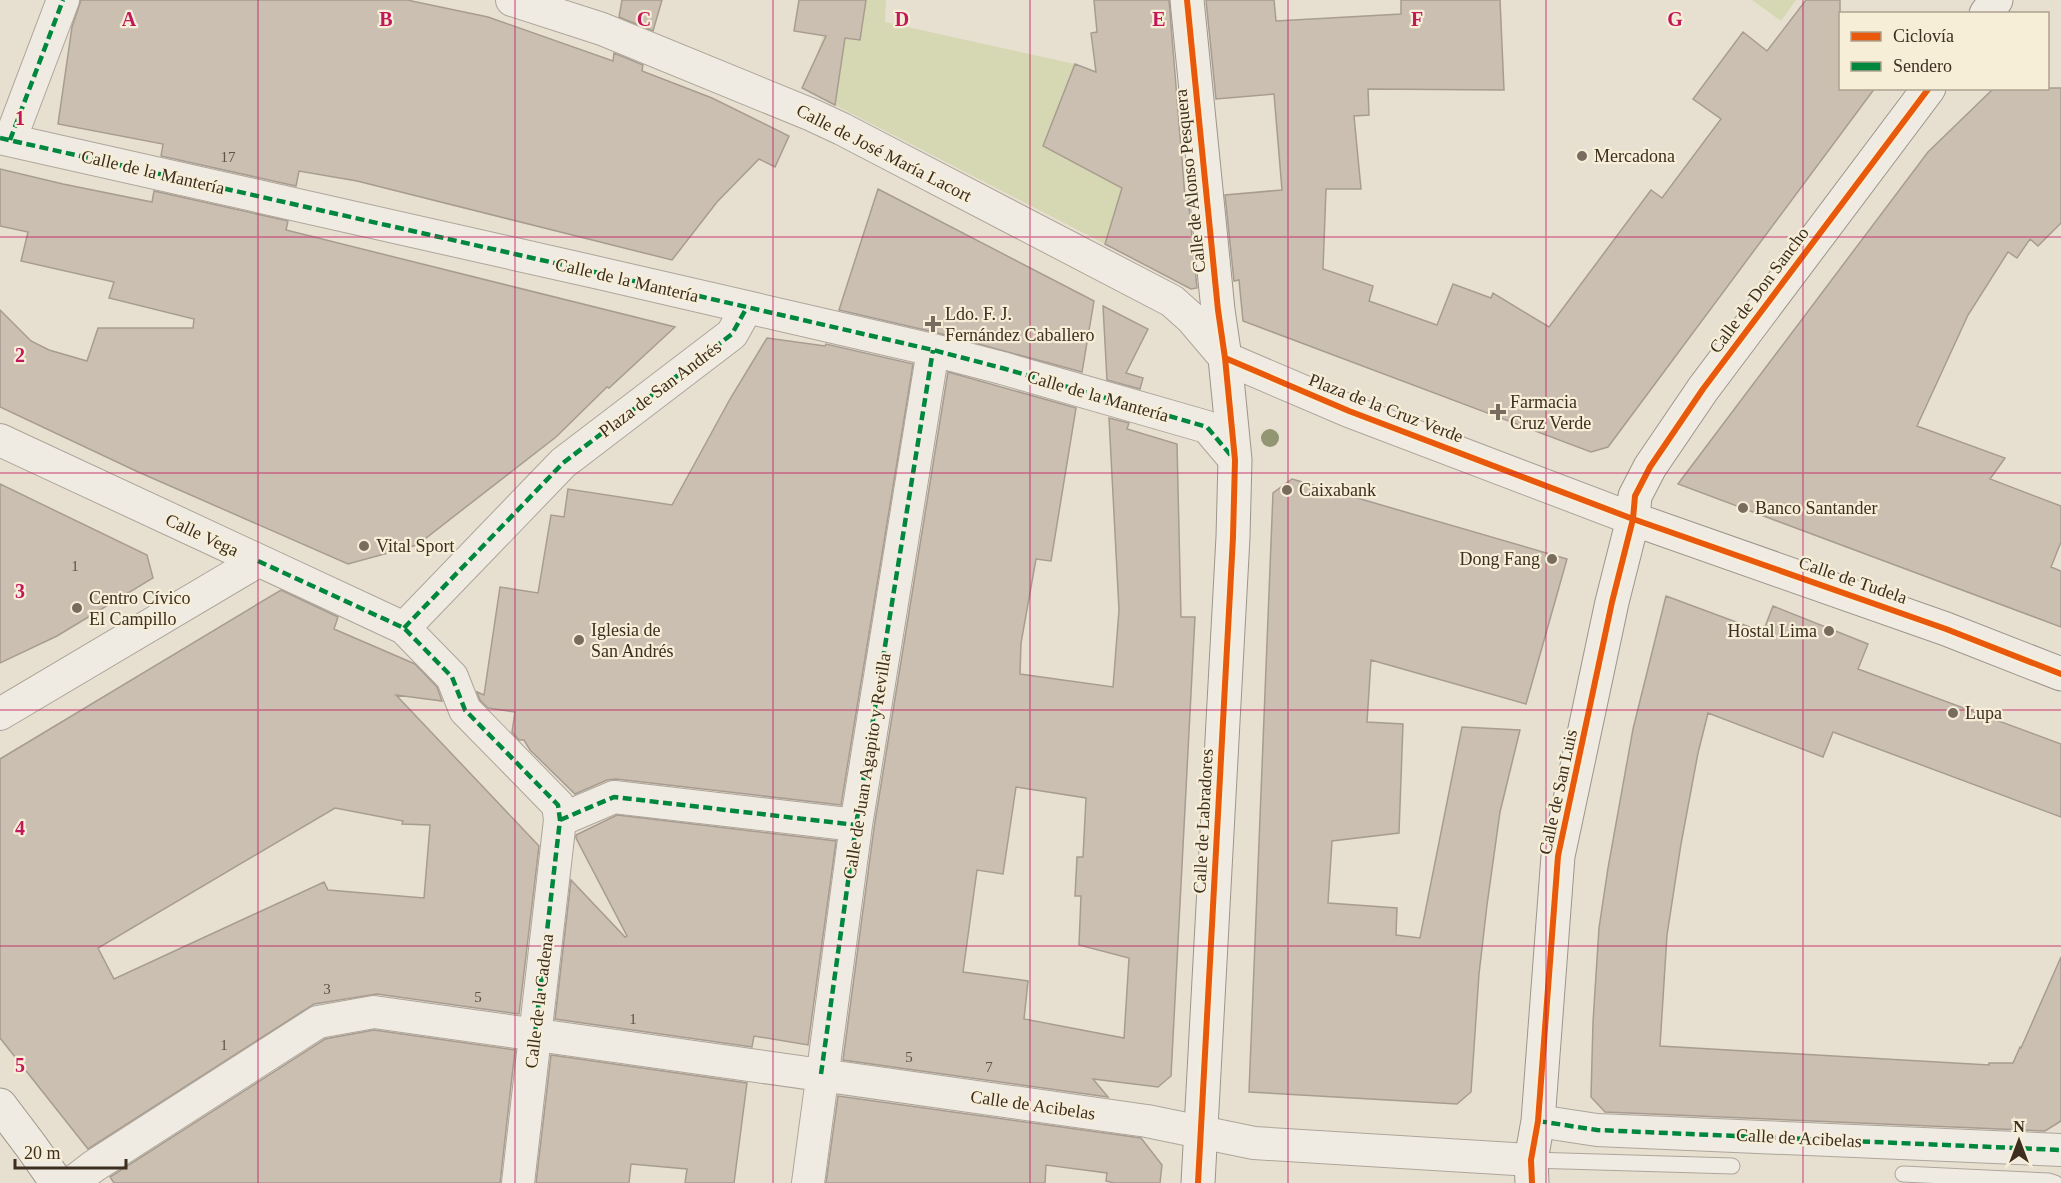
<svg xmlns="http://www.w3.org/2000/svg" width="2061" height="1183" viewBox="0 0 2061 1183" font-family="Georgia,serif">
<rect width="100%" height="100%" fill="#e7e0d1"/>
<!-- green -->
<path fill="#d6d7b3" d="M866 0H886L885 22 1075 64 1043 146 1122 188 1105 244 835 105 841 64 817 54 823 36 860 40Z
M1752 0H1796L1781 21Z"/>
<!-- building -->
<path fill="#cbbfb2" stroke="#a89c90" stroke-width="1.5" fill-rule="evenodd" d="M81 0H407L488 17 613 61 614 53 643 65 642 71 712 98 789 136 775 167 759 159 717 202 672 260 357 181 299 171 296 186 161 156 163 144 58 124 72 27Z
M622 0H662L653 31 619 17Z
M799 0H866L860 40 845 38 835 105 802 88 826 36 794 31Z
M1094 0H1169L1185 197H1188L1197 288 1191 289 1105 244 1122 188 1043 146 1075 64 1096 72 1091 33 1097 32Z
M1206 0H1274L1276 21 1401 14V0H1500L1504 90 1368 89 1369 115 1354 116 1361 189H1326L1323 269 1373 286 1369 301 1437 325 1453 284 1491 298 1493 293 1549 327 1651 190 1662 198 1721 119 1693 99 1743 32 1767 51 1806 0H1840V88H1875L1608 447 1591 452 1243 321 1239 280 1234 281 1225 195 1282 190 1274 94 1216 99Z
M1994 88H2061V223L2038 246 2030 239 2017 258 2008 252 1968 315 1917 426 2005 458 1990 479 2061 506V542L2051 567 2061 571V627L1678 484 1928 152Z
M0 169 63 184 152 202 154 191 288 221 286 230 675 327 609 388 607 387 556 437 417 545 348 564 136 471 0 407V310L31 341 49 350 87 361 98 328H193L194 319 109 298 114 282 21 261 28 232 0 226Z
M878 189 1094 301 1082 372 938 333 839 310Z
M1103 306 1148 329 1126 373 1143 378 1140 389 1107 380Z
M767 338 825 346 826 344 913 364 841 805 616 779 607 780 575 794 530 750 524 740H519L512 732 515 712 488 708 480 700 477 692 484 695 500 587 538 593 551 515 564 517 568 489 672 505 730 399Z
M948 372 1076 408 1051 561 1036 559 1021 643 1020 674 1113 687 1119 610 1109 418 1129 423 1127 429 1177 444 1181 617H1195L1171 1076 1158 1087 1093 1079 1108 1097 843 1060 874 828ZM1016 787 1086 798 1083 857H1077L1075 896H1081L1079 945 1129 958 1124 1038 1024 1019 1028 981 963 972 977 870 1003 874Z
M1292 479 1567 559 1526 704 1371 660 1367 722 1403 724 1399 833 1332 841 1328 903 1397 908 1396 935 1420 938 1462 727 1520 730 1500 812 1487 905 1479 974 1471 1092 1457 1104 1249 1092 1273 493Z
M0 484 147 555 153 578 57 636 0 663Z
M281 590 338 617 334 629 415 664 437 687 442 701 396 695 539 846 519 1014 377 994 314 1004 88 1149 0 1038V759ZM335 808 403 821 402 824 430 825 424 898 328 890 324 882 114 979 98 948Z
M1666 596 1763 632 1773 606 1868 644 1858 669 2061 744V817L1833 732 1823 757 1708 713 1698 753 1681 844 1667 935 1660 1046 1989 1065V1063H2013L2020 1047 2021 1048 2061 957V1121L2045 1131 1605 1112 1591 1097 1593 1022 1599 928 1608 868 1633 729Z
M617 815 836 841 808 1045 754 1036 752 1047 555 1019 571 880 625 937 627 936 576 838V835Z
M374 1030 515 1050 500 1183H114L110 1177 325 1039Z
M551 1055 747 1083 734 1183H685L687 1169 631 1164 629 1183H536Z
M838 1096 1141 1138 1162 1165 1160 1183H1114L1106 1181 1107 1173 1046 1165 1045 1183H826Z"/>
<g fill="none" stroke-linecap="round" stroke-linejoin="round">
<!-- lane casing -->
<g stroke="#ada599" stroke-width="17">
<path id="lane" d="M1531 1160 1732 1166
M1903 1174 2049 1181 2055 1183"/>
</g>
<!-- street casing -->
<g stroke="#ada599" stroke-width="34">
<path id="street" d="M512 0 602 29 812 115 842 129 1172 301 1191 318 1225 358 1349 411 1633 519
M0 138 599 273 933 350 1002 368 1207 427 1235 460
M10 140 63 0
M0 440 404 628 452 677 465 710 558 805 560 820 518 1183
M404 628 563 463 732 334 747 307
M0 714 258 561
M560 820 614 797 856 825
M1538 1121 1597 1130 2061 1150
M72 1183 94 1166 318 1022 374 1012 1147 1121 1254 1143 1531 1160
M808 1183 856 825 933 350"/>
</g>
<!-- secondary casing -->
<g stroke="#9c958a" stroke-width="35">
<path id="secondary" d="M1187 0 1218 310 1225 358 1235 460 1233 537 1198 1183
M1986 14 1996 0
M1633 519 1946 629 2061 674
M0 1105 31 1146 57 1183
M1532 1183 1531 1160 1538 1121 1558 856 1612 602 1633 519 1635 496 1650 467 1703 389 1929 88"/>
</g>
<!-- lane -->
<use href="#lane" stroke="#efebe3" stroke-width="15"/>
<!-- street -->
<use href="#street" stroke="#efebe3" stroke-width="32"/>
<!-- secondary -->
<use href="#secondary" stroke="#efebe3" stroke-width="33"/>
<!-- quiet -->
<path stroke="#00873e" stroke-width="4.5" stroke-dasharray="9 4.5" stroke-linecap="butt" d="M0 138 599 273 933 350 1002 368 1207 427 1233 458
M10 140 63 0
M258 561 404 628 452 677 465 710 558 805 560 820 535 1034
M404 628 563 463 732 334 747 307
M560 820 614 797 856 825
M821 1074 856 825 933 350
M1538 1121 1597 1130 2061 1150"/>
<!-- cycleway casing -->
<g stroke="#f7eed8" stroke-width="10">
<path id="cycleway" d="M1187 0 1218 310 1225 358 1235 460 1233 537 1198 1183
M1225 358 1349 411 1633 519 1946 629 2061 674
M1532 1183 1531 1160 1538 1121 1558 856 1612 602 1633 519 1635 496 1650 467 1703 389 1929 88"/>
</g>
<!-- cycleway -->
<use href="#cycleway" stroke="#e8590c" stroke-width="6"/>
</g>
<!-- trees -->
<circle fill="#929673" cx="1270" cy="438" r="9"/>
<!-- grid -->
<path fill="none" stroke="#c2185b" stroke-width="1.5" stroke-opacity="0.55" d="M258 0V1183M515 0V1183M773 0V1183M1030 0V1183M1288 0V1183M1546 0V1183M1803 0V1183M0 237H2061M0 473H2061M0 710H2061M0 946H2061"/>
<!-- markers -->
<g fill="#786c5e" stroke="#f7eed8" stroke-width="2">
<circle cx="1582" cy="156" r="6"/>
<path d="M930 315h6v6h6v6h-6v6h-6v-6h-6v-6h6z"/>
<path d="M1495 403h6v6h6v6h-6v6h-6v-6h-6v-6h6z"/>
<circle cx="1287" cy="490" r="6"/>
<circle cx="1743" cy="508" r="6"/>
<circle cx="364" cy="546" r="6"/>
<circle cx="1552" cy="559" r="6"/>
<circle cx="77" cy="608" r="6"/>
<circle cx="1829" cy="631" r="6"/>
<circle cx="579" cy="640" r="6"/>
<circle cx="1953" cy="713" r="6"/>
</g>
<g text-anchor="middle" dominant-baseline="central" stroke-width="4.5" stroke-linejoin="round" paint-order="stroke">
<!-- number labels -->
<g font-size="15" fill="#605244">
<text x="228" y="157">17</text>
<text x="75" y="566">1</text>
<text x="327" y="989">3</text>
<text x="478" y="997">5</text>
<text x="633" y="1019">1</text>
<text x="224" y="1045">1</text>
<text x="909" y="1057">5</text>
<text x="989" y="1067">7</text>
</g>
<!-- street labels -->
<g font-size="18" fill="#3d2e20" stroke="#f7eed8">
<text transform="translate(884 153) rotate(27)">Calle de José María Lacort</text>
<text transform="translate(153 172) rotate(13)">Calle de la Mantería</text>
<text transform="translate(1190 181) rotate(-96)">Calle de Alonso Pesquera</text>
<text transform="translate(627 280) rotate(13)">Calle de la Mantería</text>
<text transform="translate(1759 290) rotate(-53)">Calle de Don Sancho</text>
<text transform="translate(660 389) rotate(-37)">Plaza de San Andrés</text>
<text transform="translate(1098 396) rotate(16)">Calle de la Mantería</text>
<text transform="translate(1386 408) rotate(21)">Plaza de la Cruz Verde</text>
<text transform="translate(202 535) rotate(25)">Calle Vega</text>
<text transform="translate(1853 580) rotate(19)">Calle de Tudela</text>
<text transform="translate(867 766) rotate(-81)">Calle de Juan Agapito y Revilla</text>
<text transform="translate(1558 792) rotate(-78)">Calle de San Luis</text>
<text transform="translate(1203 821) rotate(-87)">Calle de Labradores</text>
<text transform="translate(539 1001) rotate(-83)">Calle de la Cadena</text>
<text transform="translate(1033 1105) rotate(8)">Calle de Acibelas</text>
<text transform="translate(1799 1138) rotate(3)">Calle de Acibelas</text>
</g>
<!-- poi labels -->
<g font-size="18" fill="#3d2e20" stroke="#f7eed8" text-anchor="start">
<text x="1594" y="156">Mercadona</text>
<text x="945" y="314">Ldo. F. J.<tspan x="945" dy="21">Fernández Caballero</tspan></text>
<text x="1510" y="402">Farmacia<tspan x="1510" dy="21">Cruz Verde</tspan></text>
<text x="1299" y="490">Caixabank</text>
<text x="1755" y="508">Banco Santander</text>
<text x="376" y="546">Vital Sport</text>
<text x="1540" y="559" text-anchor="end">Dong Fang</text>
<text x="89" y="598">Centro Cívico<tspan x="89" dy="21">El Campillo</tspan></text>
<text x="591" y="630">Iglesia de<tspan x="591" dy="21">San Andrés</tspan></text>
<text x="1817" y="631" text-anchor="end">Hostal Lima</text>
<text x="1965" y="713">Lupa</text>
</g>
</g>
<g font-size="20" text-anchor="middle" font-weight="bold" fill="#c2185b" stroke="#f7eed8" stroke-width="4.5" stroke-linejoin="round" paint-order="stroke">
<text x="129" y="26">A</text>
<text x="386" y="26">B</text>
<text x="644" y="26">C</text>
<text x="902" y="26">D</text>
<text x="1159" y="26">E</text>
<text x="1417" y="26">F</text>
<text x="1675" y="26">G</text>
<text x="20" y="125">1</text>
<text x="20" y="362">2</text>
<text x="20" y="598">3</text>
<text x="20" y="835">4</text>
<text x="20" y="1072">5</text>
</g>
<!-- legend -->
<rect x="1839" y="12" width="210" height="78" fill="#f7eed8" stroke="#ada18e" stroke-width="1.5"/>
<rect x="1851" y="32" width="30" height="9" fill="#e8590c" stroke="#ada18e" stroke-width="1.5"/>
<text x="1893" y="42" font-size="18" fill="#3d2e20">Ciclovía</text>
<rect x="1851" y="62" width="30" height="9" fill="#00873e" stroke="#ada18e" stroke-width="1.5"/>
<text x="1893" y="72" font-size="18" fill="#3d2e20">Sendero</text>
<!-- north arrow -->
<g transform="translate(2019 1141)" stroke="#f7eed8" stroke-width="4.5" paint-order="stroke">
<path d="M0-4.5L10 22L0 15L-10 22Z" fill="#3d2e20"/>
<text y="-9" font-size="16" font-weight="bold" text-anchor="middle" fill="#3d2e20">N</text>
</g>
<!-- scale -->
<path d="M15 1159v9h111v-9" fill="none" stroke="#3d2e20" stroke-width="3"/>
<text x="24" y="1159" font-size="18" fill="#3d2e20" stroke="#f7eed8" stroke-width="4.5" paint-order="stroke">20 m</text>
</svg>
